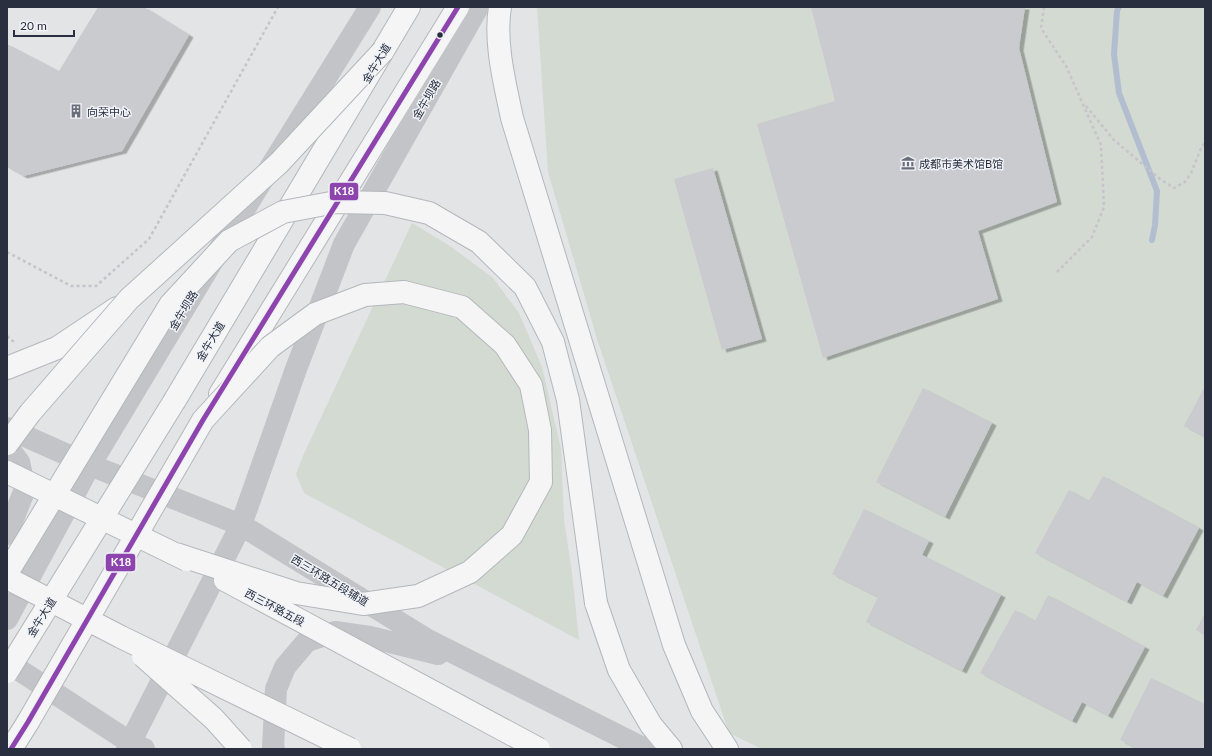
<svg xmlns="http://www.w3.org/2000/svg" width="1212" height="756" viewBox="0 0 1212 756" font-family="Lato,'Noto Sans SC',sans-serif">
<defs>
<filter id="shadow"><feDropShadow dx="4.5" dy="2.5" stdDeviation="0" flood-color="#0004"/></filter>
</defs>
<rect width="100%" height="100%" fill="#e2e4e6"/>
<!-- green -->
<path fill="#d2dad2" d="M537 7H1205V749H762L729 733 598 342 548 172Z
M412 223 450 246 493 278 519 313 542 367 561 449 564 520 572 573 579 640 304 493 296 474 303 456Z"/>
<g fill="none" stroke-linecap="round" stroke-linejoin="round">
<!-- stream -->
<path stroke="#b2bed0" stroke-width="6" d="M1119 7 1117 11 1114 54 1119 93 1157 191 1155 225 1152 240"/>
</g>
<!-- building -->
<path fill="#c9cbce" filter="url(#shadow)" d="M98 7H144L189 35 122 151 23 176 7 167V44L59 71Z
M811 7H1025L1019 48 1057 202 978 231 998 299 823 358 757 124 835 101Z
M713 168 762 339 722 350 674 179Z
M1205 386V437L1184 426Z
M923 388 992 423 945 517 876 482Z
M1103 476 1199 528 1163 596 1137 582 1127 602 1035 553 1069 490 1089 501Z
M864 509 929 541 922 555 1001 595 962 671 866 622 878 597 832 574Z
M1048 595 1145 647 1108 716 1082 702 1072 721 980 673 1015 610 1035 621Z
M1205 613V635L1196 630Z
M1151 678 1204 704 1205 702V749H1138L1120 740Z"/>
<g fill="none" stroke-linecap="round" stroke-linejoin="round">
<!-- trunk casing -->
<g stroke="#b4b7bb" stroke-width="24">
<path id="trunk" d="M500 7C494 42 505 84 512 118L674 645 702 711 727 749
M7 368 57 348 117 308
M220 394 458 7
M175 400 409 7
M596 603 619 670 651 725 671 749
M11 749 28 722"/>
</g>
<!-- path -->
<path stroke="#c3c5ca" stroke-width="2.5" stroke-dasharray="3 3" stroke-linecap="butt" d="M1044 7 1041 28 1066 66 1101 145 1104 207 1092 237 1057 272
M1086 106 1114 140 1160 179 1174 188 1185 182 1191 173 1202 146 1205 143
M7 252 71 286H96L149 239 278 7
M7 336 14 342"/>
<!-- secondary -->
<path stroke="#c2c4c8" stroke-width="22" d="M7 428 90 465 241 525 428 640 645 749
M7 446 19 462 25 489 7 534
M7 619 90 465 227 237 370 7
M7 662 131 743 144 749
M127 749 241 525 296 369 344 244 478 7
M274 749 273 747 276 689 285 667 307 641 335 632 370 637 438 654"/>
<!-- trunk -->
<use href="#trunk" stroke="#f5f5f6" stroke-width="22"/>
<!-- trunk-bridge casing -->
<g stroke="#b4b7bb" stroke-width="24" stroke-linecap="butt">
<path id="trunk-bridge" d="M7 444 30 413 129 299 279 163 383 51
M7 472 187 560
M7 573 170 305 229 241 283 212 336 202 385 203 429 213 479 242 525 287 553 342 568 400 596 603
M7 578 121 637 350 749
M225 580 539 749
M143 656 214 719 241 749
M7 672 175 400
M28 722 203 420 270 347 315 314 365 295 404 292 462 307 505 345 531 385 540 430 541 482 512 535 470 572 418 596 363 604 296 593 176 554"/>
</g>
<!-- trunk-bridge -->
<use href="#trunk-bridge" stroke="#f5f5f6" stroke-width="22"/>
<!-- bus-1 casing -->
<g stroke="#eff2f6" stroke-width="8">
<path id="bus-1" d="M11 749 28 722 203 420 458 7"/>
</g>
<!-- bus-1 -->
<use href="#bus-1" stroke="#8e44ad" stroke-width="5"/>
</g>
<!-- icons -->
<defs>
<g id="building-bare" transform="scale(1.08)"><path d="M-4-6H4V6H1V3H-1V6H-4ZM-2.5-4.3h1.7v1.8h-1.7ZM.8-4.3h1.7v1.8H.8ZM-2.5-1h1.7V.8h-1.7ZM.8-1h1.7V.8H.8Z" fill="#6a6e79" stroke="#eff2f6" stroke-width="2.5" paint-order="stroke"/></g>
<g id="museum-bare" transform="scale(1.08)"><path d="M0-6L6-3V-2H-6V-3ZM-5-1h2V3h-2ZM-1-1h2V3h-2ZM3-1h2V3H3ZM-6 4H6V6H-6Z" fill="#6a6e79" stroke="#eff2f6" stroke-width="2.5" paint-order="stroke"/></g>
</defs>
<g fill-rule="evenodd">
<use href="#building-bare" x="76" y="111"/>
<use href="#museum-bare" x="908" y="163"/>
</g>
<!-- markers -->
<circle fill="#292f3f" stroke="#eff2f6" stroke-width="1.5" cx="440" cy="35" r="3.5"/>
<g text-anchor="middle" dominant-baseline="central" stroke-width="3" stroke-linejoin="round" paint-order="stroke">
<!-- street labels -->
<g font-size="11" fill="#292f3f" stroke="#eff2f6">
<text transform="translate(376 63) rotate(-59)">金牛大道</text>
<text transform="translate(426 99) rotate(-60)">金牛坝路</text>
<text transform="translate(183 310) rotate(-59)">金牛坝路</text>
<text transform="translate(210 341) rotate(-59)">金牛大道</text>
<text transform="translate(330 580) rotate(31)">西三环路五段辅道</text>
<text transform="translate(275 607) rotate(28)">西三环路五段</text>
<text transform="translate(41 617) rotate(-58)">金牛大道</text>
</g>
<!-- poi labels -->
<g font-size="11" fill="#292f3f" stroke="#eff2f6" text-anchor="start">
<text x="87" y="111">向荣中心</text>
<text x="919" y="163">成都市美术馆B馆</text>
</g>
</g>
<g stroke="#eff2f6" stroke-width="1.5">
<rect x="329" y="182" width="30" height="19" rx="4" fill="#8e44ad"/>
<rect x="105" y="553" width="31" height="19" rx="4" fill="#8e44ad"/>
</g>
<g font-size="11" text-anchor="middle" font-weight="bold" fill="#fff">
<text x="344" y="195">K18</text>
<text x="121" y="566">K18</text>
</g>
<!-- border -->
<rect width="1212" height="756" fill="none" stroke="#292f3f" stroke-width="16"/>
<!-- scale -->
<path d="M14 30v6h60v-6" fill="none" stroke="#292f3f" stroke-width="2"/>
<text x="20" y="30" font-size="12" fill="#292f3f" stroke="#eff2f6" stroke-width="3" paint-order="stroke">20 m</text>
</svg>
